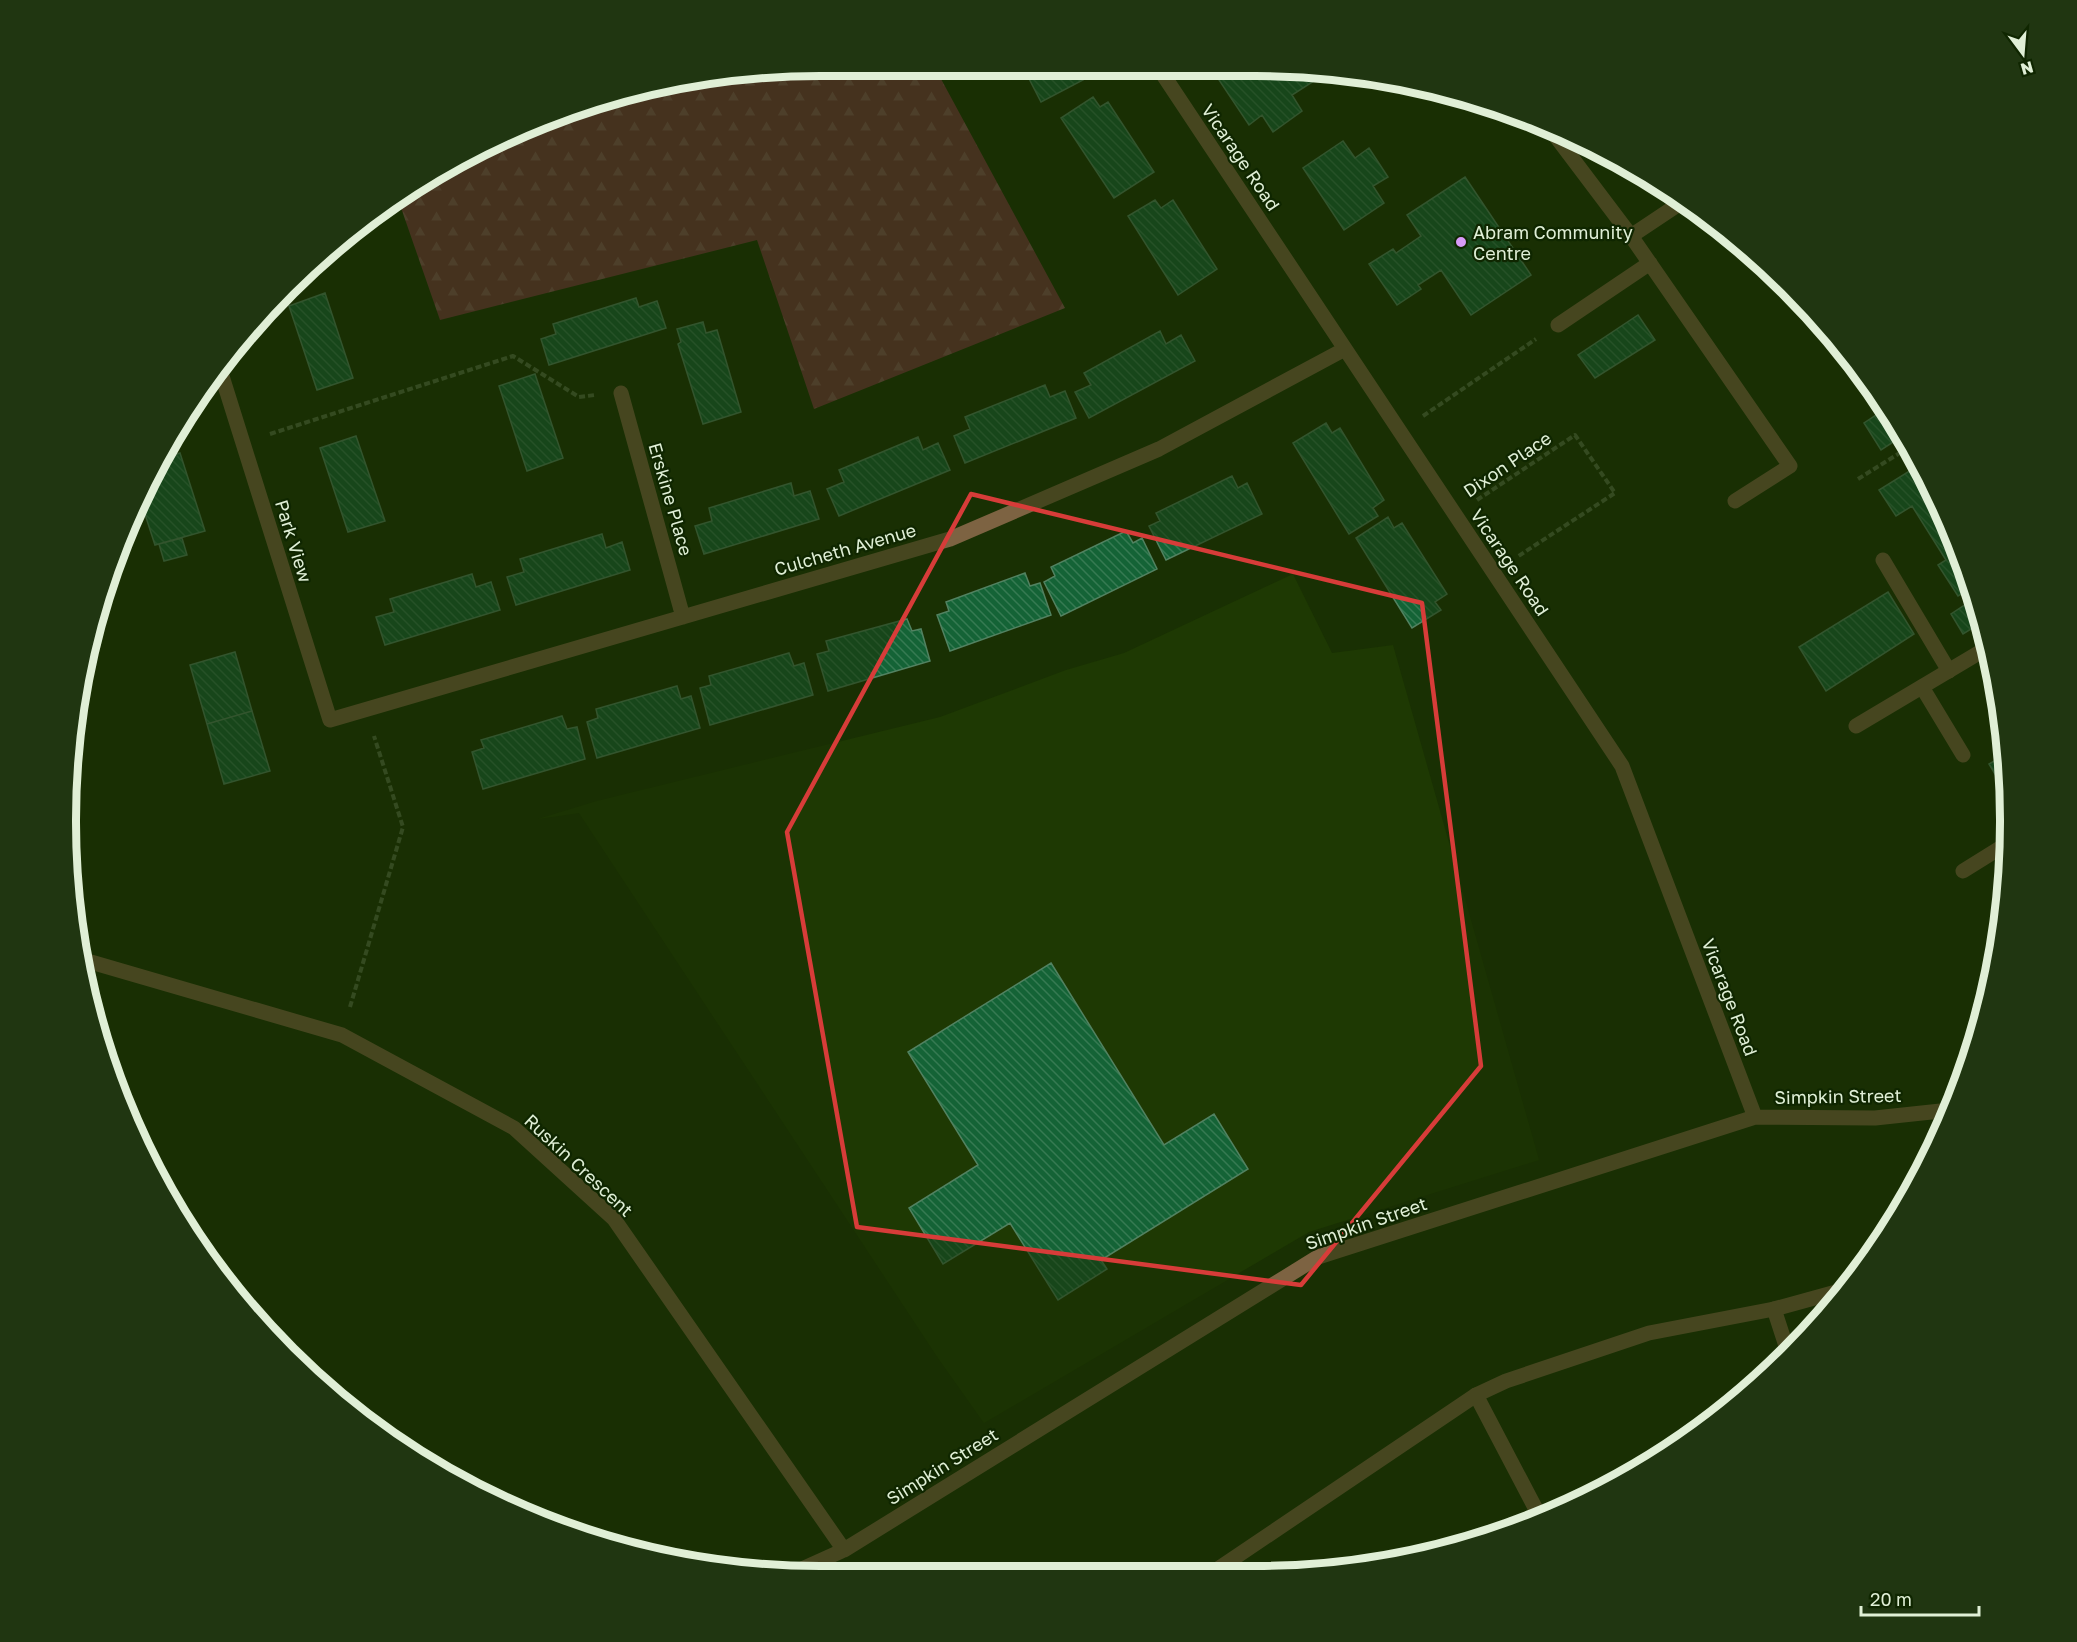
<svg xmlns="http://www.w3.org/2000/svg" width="2077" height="1642" viewBox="0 0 2077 1642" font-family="'Golos Text',sans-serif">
<defs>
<pattern id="forest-firs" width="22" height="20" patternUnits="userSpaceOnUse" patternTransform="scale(1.5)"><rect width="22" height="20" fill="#7b353f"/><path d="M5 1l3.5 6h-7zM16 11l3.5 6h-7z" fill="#8d535a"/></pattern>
<pattern id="building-back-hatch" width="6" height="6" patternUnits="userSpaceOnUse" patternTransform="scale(1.5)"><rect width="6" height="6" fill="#146336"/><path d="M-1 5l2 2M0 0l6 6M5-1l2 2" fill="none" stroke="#367a52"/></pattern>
</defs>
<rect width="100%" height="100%" fill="#193003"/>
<!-- built -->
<path fill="#1e3903" d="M1293 574 1332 653 1393 645 1539 1160 1309 1232 984 1423 938 1358 579 813 538 819 597 801 940 717 1066 670 1124 653Z"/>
<!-- forest -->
<path fill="url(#forest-firs)" d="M821 66H934L1065 308 814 409 757 240 440 320 399 202 444 167 626 92Z"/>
<!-- building -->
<path fill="url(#building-back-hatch)" stroke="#528261" stroke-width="1.5" d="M1023 67H1076L1083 80 1041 102Z
M1238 67 1305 68 1328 72 1292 95 1302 111 1273 132 1262 115 1249 125 1219 80Z
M1093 97 1100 107 1108 102 1154 172 1114 198 1061 118Z
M1343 141 1355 158 1369 148 1388 177 1373 186 1384 203 1344 230 1303 168Z
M1465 177 1531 275 1471 315 1441 270 1418 285 1421 289 1397 305 1369 264 1393 249 1396 253 1421 236 1407 215Z
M1155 200 1161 208 1173 200 1217 269 1178 295 1128 216Z
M325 293 353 378 317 390 289 306Z
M636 298 639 307 657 301 666 328 549 365 541 339 556 334 553 324Z
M1638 315 1655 340 1595 378 1578 355Z
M703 322 706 333 717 330 741 412 703 424 678 344 681 342 677 329Z
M1160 331 1166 344 1181 335 1195 361 1089 418 1075 392 1091 385 1084 373Z
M1837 343 1855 361 1904 435 1881 450 1864 423 1882 411Z
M535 374 563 458 527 471 499 386Z
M1045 385 1050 397 1065 391 1076 418 965 463 954 436 970 429 965 417Z
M1326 423 1332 433 1340 428 1384 500 1373 508 1378 516 1349 534 1293 443Z
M356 436 385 521 348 532 320 448Z
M918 437 923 450 938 443 950 470 839 516 827 489 844 482 839 470Z
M180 453 205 531 155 545 142 505 161 459Z
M1919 465 1971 579 1981 623 1963 634 1951 614 1969 602 1963 593 1958 596 1938 565 1946 560 1912 506 1896 516 1879 490Z
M1232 476 1238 488 1247 483 1262 514 1166 560 1149 526 1160 521 1156 513Z
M791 483 794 496 810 491 819 519 704 554 695 526 712 521 709 508Z
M1388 517 1394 528 1402 523 1447 594 1435 602 1441 610 1412 628 1356 538Z
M1126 531 1133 543 1142 538 1157 569 1061 616 1044 582 1055 576 1051 567Z
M602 534 606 548 622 542 630 570 516 605 507 577 524 572 520 559Z
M182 538 187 555 164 561 159 544Z
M1025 573 1030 586 1040 583 1051 615 950 651 937 615 949 611 946 602Z
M472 574 476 587 491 582 500 610 385 645 376 617 394 612 390 599Z
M1888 592 1914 634 1826 691 1799 647Z
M907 619 912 631 921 629 930 661 828 691 817 654 829 651 826 641Z
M235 652 252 711 207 724 190 665Z
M789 653 794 666 804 663 813 695 710 725 700 688 711 685 709 676Z
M677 686 681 699 691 696 700 728 597 758 587 722 598 718 596 709Z
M252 711 270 771 224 784 207 724Z
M562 716 567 729 577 727 585 759 483 789 472 752 484 748 481 740Z
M2006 754V776L1999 781 1989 764Z
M1051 963 1164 1145 1214 1114 1248 1169 1101 1260 1107 1269 1058 1300 1010 1223 943 1264 909 1208 978 1165 908 1052Z"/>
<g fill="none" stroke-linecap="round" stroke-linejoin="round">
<!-- path -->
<path stroke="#566b44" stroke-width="4" stroke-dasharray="6 3" stroke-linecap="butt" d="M1423 416 1536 339
M270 434 513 356 579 397 595 395
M1858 479 1911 446
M1477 500 1575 435 1615 493 1517 557
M350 1007 403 827 374 736"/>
<!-- lane -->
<path stroke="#7d6342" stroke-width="15" d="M1631 236 1790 466 1735 501
M1558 325 1650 263
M1883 560 1949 671
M1922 687 1963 755
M1209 1575 1476 1395 1506 1381 1649 1333 1774 1309 1847 1289"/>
<!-- street -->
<path stroke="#7d6342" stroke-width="15" d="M1158 67 1622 766 1755 1117
M1551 130 1631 236 1682 202
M221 373 330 720 950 539 1159 449 1345 349
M621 393 683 617
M1856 726 1987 648
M1963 871 2008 843
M84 960 342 1035 514 1128 614 1219 844 1550
M1774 1309 1788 1352
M1476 1395 1540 1517
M1214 1571 1216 1575
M793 1573 844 1550 1318 1257 1755 1117 1875 1118 1950 1110"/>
</g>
<!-- marked area -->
<path d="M0 0H2077V1642H0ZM971 494 1422 603 1481 1066 1301 1285 857 1227 787 832Z" fill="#193003" fill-opacity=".55" fill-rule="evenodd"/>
<path fill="none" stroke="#d73c39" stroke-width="4.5" stroke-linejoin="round" d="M971 494 1422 603 1481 1066 1301 1285 857 1227 787 832Z"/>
<!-- markers -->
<circle fill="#d89bf8" stroke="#0f2600" stroke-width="2" cx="1461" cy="242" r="6"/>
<g text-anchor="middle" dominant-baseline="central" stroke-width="4.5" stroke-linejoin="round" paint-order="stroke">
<!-- street labels -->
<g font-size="18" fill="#e0efd6" stroke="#0f2600">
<text transform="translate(1241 157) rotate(56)">Vicarage Road</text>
<text transform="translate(1507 464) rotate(-34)">Dixon Place</text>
<text transform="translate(671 499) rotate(74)">Erskine Place</text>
<text transform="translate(294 541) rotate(73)">Park View</text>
<text transform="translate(845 549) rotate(-16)">Culcheth Avenue</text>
<text transform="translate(1510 562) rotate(56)">Vicarage Road</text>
<text transform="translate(1730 997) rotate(69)">Vicarage Road</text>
<text transform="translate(1838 1096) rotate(-1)">Simpkin Street</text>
<text transform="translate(579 1165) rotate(43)">Ruskin Crescent</text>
<text transform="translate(1366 1223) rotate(-19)">Simpkin Street</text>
<text transform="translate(942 1466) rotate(-32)">Simpkin Street</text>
</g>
<!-- poi labels -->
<g font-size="18" fill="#e0efd6" stroke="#0f2600" text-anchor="start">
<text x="1473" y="232">Abram Community<tspan x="1473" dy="21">Centre</tspan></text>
</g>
</g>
<!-- crop -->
<path d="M0 0H2077V1642H0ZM820 76H1256A744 744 0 0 1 2000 820V822A744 744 0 0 1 1256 1566H820A744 744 0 0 1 76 822V820A744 744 0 0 1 820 76Z" fill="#203611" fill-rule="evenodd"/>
<path fill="none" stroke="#e0efd6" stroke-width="8" d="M820 76H1256A744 744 0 0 1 2000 820V822A744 744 0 0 1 1256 1566H820A744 744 0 0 1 76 822V820A744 744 0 0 1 820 76Z"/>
<!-- north arrow -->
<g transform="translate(2023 54) rotate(164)" stroke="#0f2600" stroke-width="4.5" paint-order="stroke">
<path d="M0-4.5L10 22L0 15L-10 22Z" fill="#e0efd6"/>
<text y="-9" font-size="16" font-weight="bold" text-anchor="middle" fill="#e0efd6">N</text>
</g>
<!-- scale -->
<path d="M1861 1606v9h118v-9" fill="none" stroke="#e0efd6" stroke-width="3"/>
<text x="1870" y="1606" font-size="18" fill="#e0efd6" stroke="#0f2600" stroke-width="4.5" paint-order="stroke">20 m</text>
</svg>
